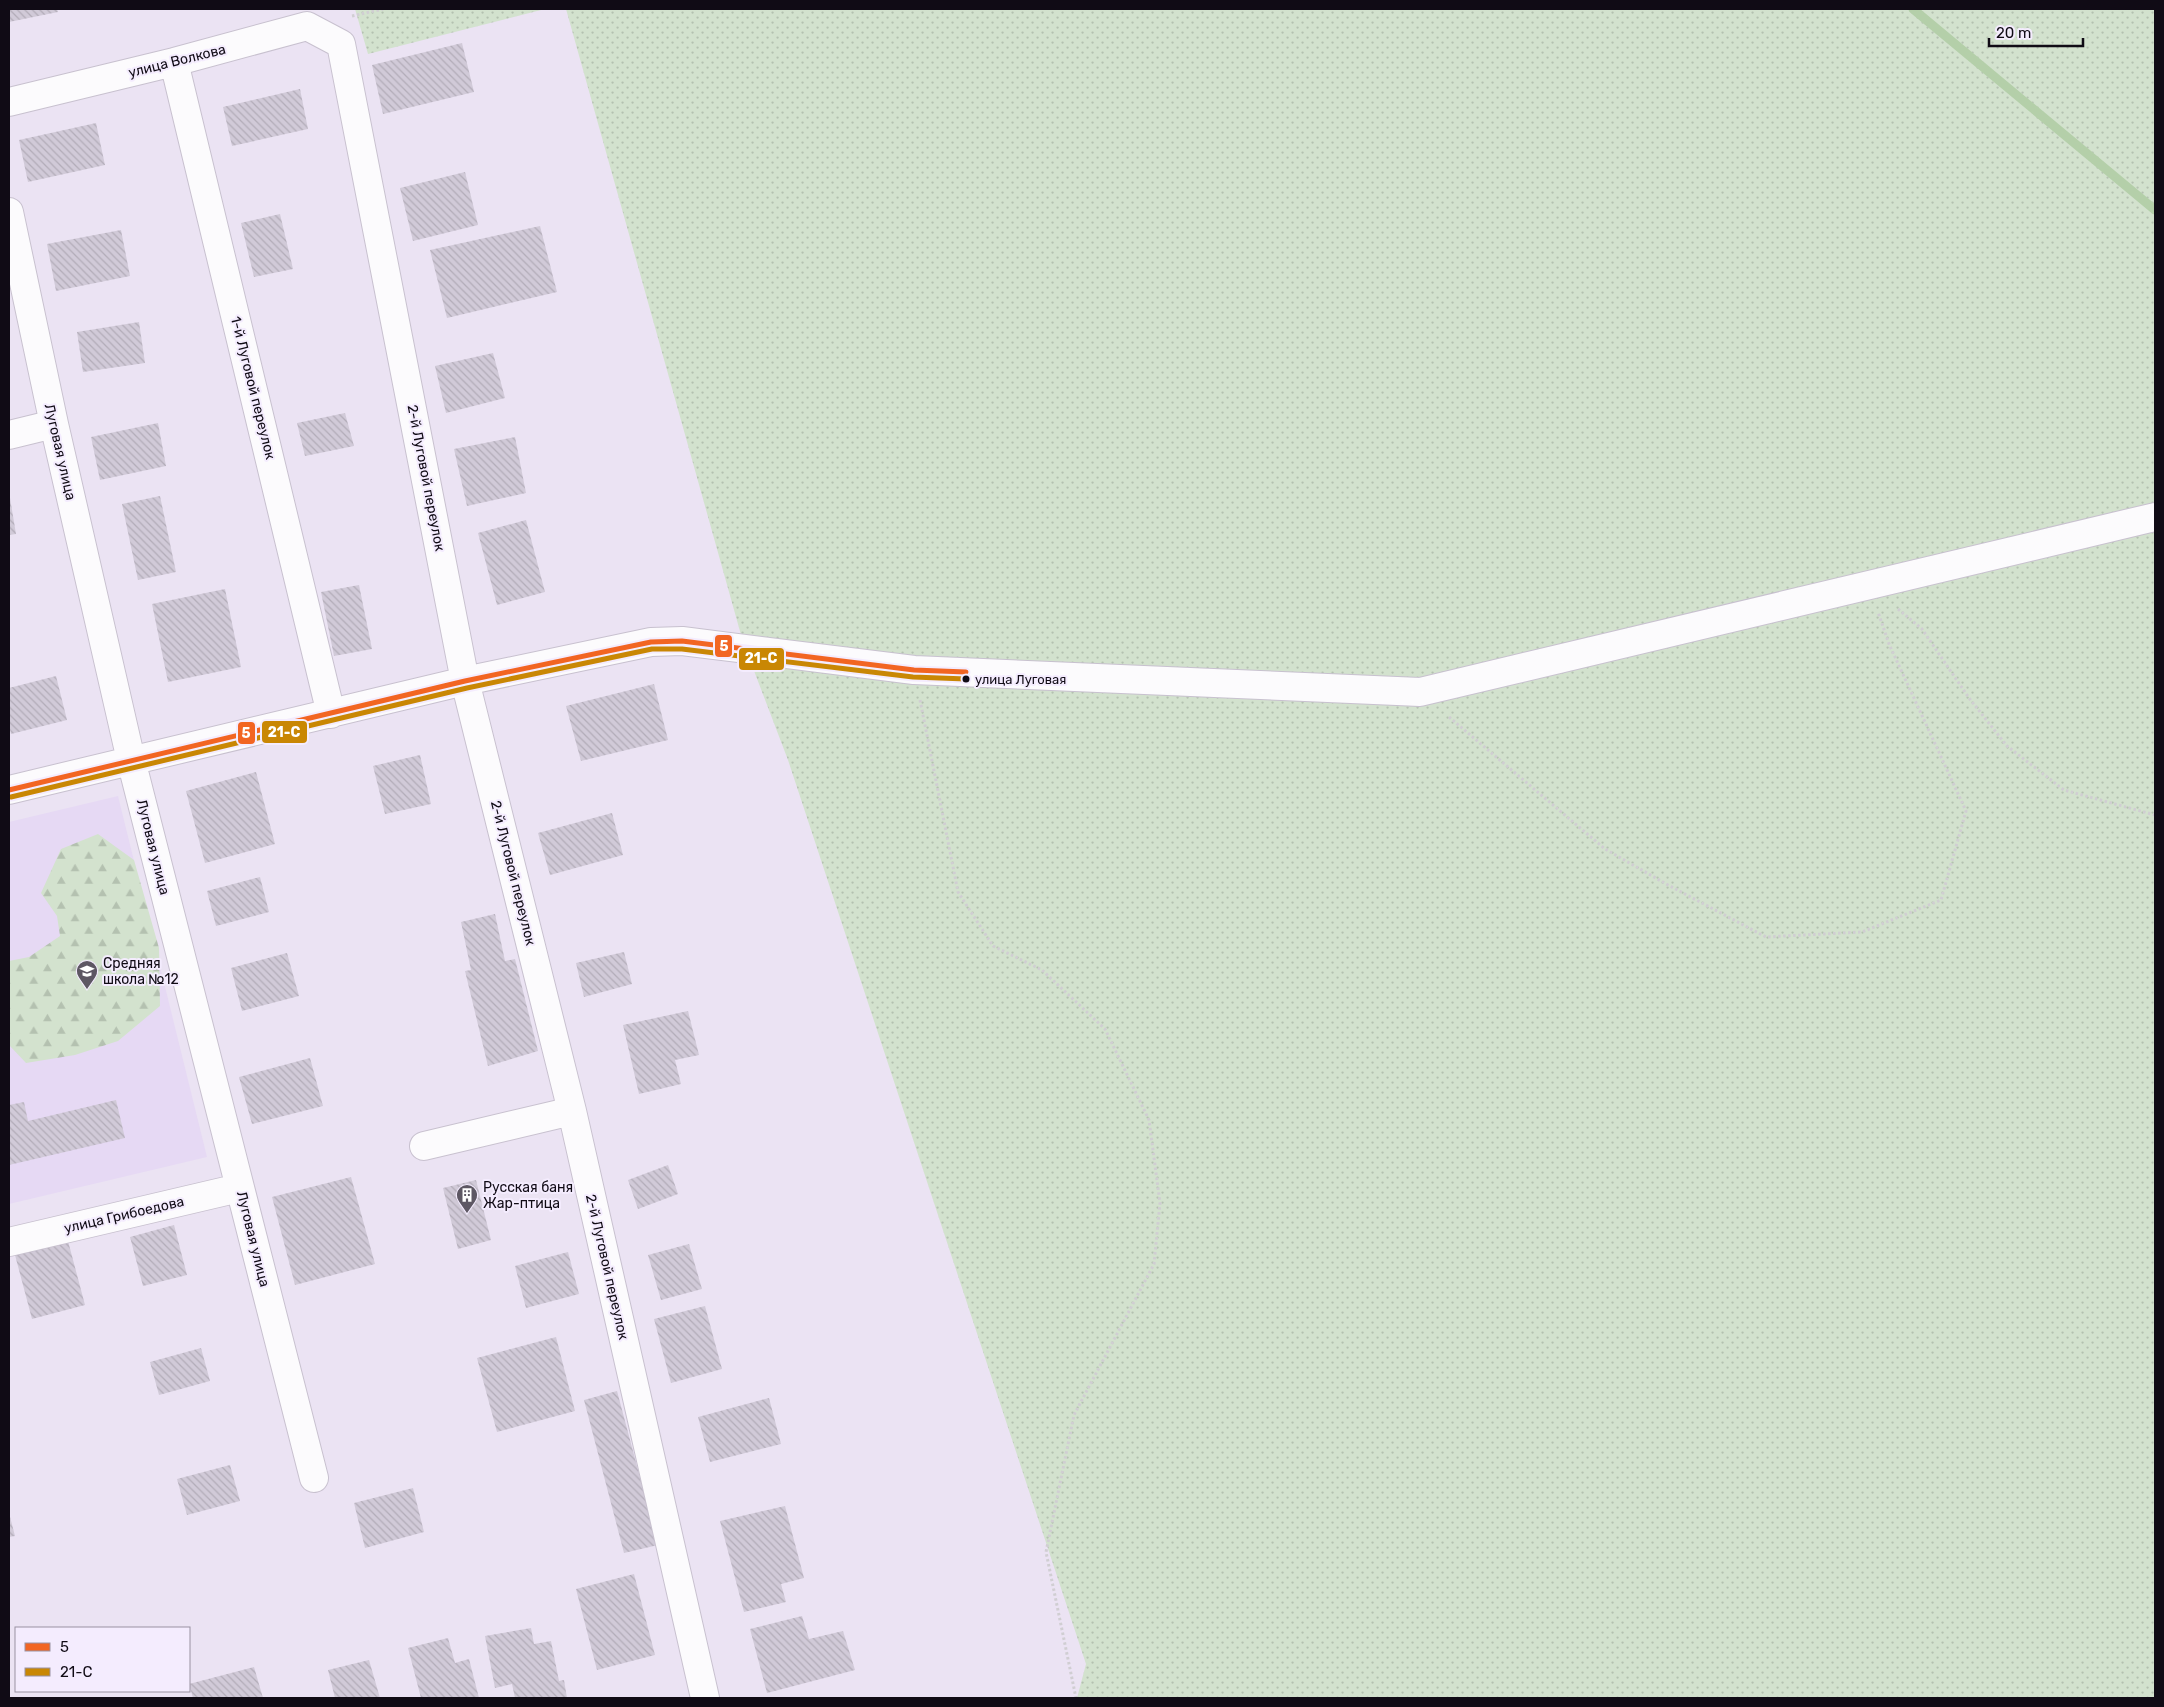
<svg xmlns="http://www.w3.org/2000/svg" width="2164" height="1707" viewBox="0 0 2164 1707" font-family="Rubik,sans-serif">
<defs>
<pattern id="grass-dots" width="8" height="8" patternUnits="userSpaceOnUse" patternTransform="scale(1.25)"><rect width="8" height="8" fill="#d3e2ce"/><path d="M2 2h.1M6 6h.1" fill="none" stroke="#b4c1b0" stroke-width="1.8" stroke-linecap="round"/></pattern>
<pattern id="forest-firs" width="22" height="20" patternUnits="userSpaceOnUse" patternTransform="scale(1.25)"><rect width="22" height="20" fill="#d3e2ce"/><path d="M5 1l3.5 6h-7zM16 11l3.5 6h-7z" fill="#b4c1b0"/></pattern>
<pattern id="building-back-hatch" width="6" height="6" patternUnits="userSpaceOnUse" patternTransform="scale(1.25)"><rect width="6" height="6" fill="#d1cad8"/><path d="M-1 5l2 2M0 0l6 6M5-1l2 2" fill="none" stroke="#b2acb8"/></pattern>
</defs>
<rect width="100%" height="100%" fill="#ebe3f3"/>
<!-- built -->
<path fill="#e6d9f4" d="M118 796 207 1157 9 1204V822Z"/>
<!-- grass -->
<path fill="url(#grass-dots)" d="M355 9H545L368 54Z
M566 9H2155V1698H1077L1086 1664 788 760 743 642Z"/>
<!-- forest -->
<path fill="url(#forest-firs)" d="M98 834 134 860 159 948 160 1006 118 1041 75 1055 26 1063 9 1045V961L29 957 60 936 57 916 41 893 61 849Z"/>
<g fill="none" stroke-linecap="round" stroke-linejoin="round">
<!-- stream -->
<path stroke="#b4cfa9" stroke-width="9" d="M1913 9 2155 210"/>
</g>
<!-- building -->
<path fill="url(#building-back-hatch)" d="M9 9H57L58 12 9 22Z
M462 43 474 92 383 114 372 65Z
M300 89 308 129 232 146 223 107Z
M96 123 105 165 28 182 19 140Z
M465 172 478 225 413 241 400 188Z
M280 214 293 269 254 277 241 223Z
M540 226 557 292 447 318 430 250Z
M121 230 130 276 56 291 47 244Z
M139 322 145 363 83 372 77 332Z
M493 353 505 398 446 413 435 366Z
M345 413 354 446 305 456 297 423Z
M158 423 166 466 100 480 91 437Z
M515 437 526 493 467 506 454 449Z
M160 496 176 572 138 580 122 504Z
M10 498 16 534 9 535V499Z
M526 520 545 592 497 605 478 533Z
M359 585 372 649 334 656 321 592Z
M225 589 241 667 168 682 152 604Z
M56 676 67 720 11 734 9 725V688Z
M654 684 668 740 581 761 566 706Z
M420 755 431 804 385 814 373 766Z
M256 772 275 844 205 863 186 791Z
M612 813 623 855 550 875 538 833Z
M260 877 269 912 216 926 207 891Z
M495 914 505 961 515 959 538 1051 488 1066 465 971 471 970 461 922Z
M624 952 632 984 584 997 576 963Z
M287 953 299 996 242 1011 231 968Z
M688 1011 699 1055 675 1060 681 1084 639 1094 623 1025Z
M310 1058 323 1106 252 1124 239 1077Z
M116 1100 125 1138 9 1165V1105L24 1102 28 1121Z
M668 1165 678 1194 638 1209 628 1180Z
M351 1177 375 1264 295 1285 272 1197Z
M476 1180 491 1240 458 1249 443 1188Z
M174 1225 187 1275 143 1286 130 1237Z
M68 1241 85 1305 32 1319 15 1255Z
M689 1244 702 1289 661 1300 648 1255Z
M568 1252 579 1294 526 1308 515 1266Z
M705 1306 722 1369 671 1383 654 1319Z
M556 1337 575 1411 497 1432 477 1358Z
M201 1348 210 1381 159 1395 150 1362Z
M617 1391 658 1545 624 1553 584 1400Z
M769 1398 781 1444 710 1462 698 1417Z
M230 1465 240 1501 187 1515 177 1479Z
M413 1488 424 1532 365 1548 354 1503Z
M785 1506 804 1578 781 1584 786 1602 744 1612 720 1521Z
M9 1513 15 1536 9 1537Z
M634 1574 655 1655 597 1670 576 1589Z
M802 1616 809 1639 843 1631 855 1670 767 1693 750 1629Z
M531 1628 534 1644 551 1641 559 1681 564 1680 567 1698H515L512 1684 495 1688 485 1636Z
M448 1638 455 1663 469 1659 479 1698H421L408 1648Z
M369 1660 380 1698H335L328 1670Z
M254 1667 263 1698H193L189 1684Z"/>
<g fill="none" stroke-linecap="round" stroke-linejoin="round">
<!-- minor casing -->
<g stroke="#c8c1cf" stroke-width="30">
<path id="minor" d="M174 62 331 714
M9 102 174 62 307 26 341 44 465 681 572 1111 705 1698
M9 212 54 424 131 760 314 1478
M9 435 54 424
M9 790 465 681 651 642 682 641 914 670 1420 692 2155 517
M424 1146 572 1111
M9 1242 239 1188"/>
</g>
<!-- path -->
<path stroke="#d0ced2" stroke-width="3" stroke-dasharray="2.5 2.5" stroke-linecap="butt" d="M352 16 383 9
M1898 609 1922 629 1969 698 2007 746 2064 790 2155 815
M920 700 958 892 993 946 1042 970 1105 1029 1149 1120 1160 1203 1154 1264 1074 1415 1046 1552 1076 1698
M1449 717 1605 849 1668 885 1766 937 1862 932 1941 900 1966 811 1889 644 1878 612"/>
<!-- minor -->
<use href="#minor" stroke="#fcfbfd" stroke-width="28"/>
<!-- bus-1 casing -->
<g stroke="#f4ecfe" stroke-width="9">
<path id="bus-1" d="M9 790 465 681 651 642 682 641 914 670 966 672"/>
</g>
<!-- bus-2 casing -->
<g stroke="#f4ecfe" stroke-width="9">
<path id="bus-2" d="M11 797 467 688 652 649H682L913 677 966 679"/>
</g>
<!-- bus-1 -->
<use href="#bus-1" stroke="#f26522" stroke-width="5"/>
<!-- bus-2 -->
<use href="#bus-2" stroke="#c98704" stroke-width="5"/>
</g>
<!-- icons -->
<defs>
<g id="school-pin" transform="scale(1.125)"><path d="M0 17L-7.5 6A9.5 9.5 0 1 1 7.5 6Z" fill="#5d5763" stroke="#f4ecfe"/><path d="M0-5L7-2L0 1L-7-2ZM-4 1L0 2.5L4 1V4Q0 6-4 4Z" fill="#fff"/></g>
<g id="building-pin" transform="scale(1.125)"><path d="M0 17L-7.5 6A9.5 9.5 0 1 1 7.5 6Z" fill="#5d5763" stroke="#f4ecfe"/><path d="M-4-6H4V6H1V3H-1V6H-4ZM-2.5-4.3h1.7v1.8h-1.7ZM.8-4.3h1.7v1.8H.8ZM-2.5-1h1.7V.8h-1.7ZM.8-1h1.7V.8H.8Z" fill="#fff"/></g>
</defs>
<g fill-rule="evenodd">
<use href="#school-pin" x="87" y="971"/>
<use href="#building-pin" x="467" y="1195"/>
</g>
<!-- markers -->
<circle fill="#100b15" stroke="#f4ecfe" stroke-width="2" cx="966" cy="679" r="4.5"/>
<g text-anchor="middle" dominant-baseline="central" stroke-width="4" stroke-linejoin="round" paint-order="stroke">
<!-- bus labels -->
<g font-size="13" fill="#100b15" stroke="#f4ecfe" text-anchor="start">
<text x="975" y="679">улица Луговая</text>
</g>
<!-- street labels -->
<g font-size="14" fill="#100b15" stroke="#f4ecfe">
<text transform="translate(177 61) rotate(-14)">улица Волкова</text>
<text transform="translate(253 388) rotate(76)">1-й Луговой переулок</text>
<text transform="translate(60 452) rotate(77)">Луговая улица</text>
<text transform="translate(426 478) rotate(79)">2-й Луговой переулок</text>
<text transform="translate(153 847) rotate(76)">Луговая улица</text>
<text transform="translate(513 873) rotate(76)">2-й Луговой переулок</text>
<text transform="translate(124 1215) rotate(-13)">улица Грибоедова</text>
<text transform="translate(253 1239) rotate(76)">Луговая улица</text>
<text transform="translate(607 1267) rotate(77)">2-й Луговой переулок</text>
</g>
<!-- poi labels -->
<g font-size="14" fill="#100b15" stroke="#f4ecfe" text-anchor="start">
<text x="103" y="963">Средняя<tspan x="103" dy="16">школа №12</tspan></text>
<text x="483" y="1187">Русская баня<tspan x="483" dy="16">Жар-птица</tspan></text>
</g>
</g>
<g stroke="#f4ecfe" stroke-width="2">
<rect x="714" y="634" width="19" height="24" rx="5" fill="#f26522"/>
<rect x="738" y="647" width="47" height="24" rx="5" fill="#c98704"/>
<rect x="261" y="720" width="47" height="24" rx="5" fill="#c98704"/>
<rect x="237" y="721" width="19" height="24" rx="5" fill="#f26522"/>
</g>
<g font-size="14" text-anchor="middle" font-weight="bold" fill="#fff">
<text x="724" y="651">5</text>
<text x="761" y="663">21-С</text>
<text x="284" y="737">21-С</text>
<text x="246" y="738">5</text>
</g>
<!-- border -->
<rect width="2164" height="1707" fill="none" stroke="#100b15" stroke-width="20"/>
<!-- legend -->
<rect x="15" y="1627" width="175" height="65" fill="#f4ecfe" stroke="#9992a1"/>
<rect x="25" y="1643" width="25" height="8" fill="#f26522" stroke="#9992a1"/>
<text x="60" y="1652" font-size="15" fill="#100b15">5</text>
<rect x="25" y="1668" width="25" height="8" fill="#c98704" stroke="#9992a1"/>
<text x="60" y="1677" font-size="15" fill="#100b15">21-С</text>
<!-- scale -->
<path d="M1989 38v8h94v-8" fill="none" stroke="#100b15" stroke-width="2.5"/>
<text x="1996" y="38" font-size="15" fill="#100b15" stroke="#f4ecfe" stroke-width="4" paint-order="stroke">20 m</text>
</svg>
